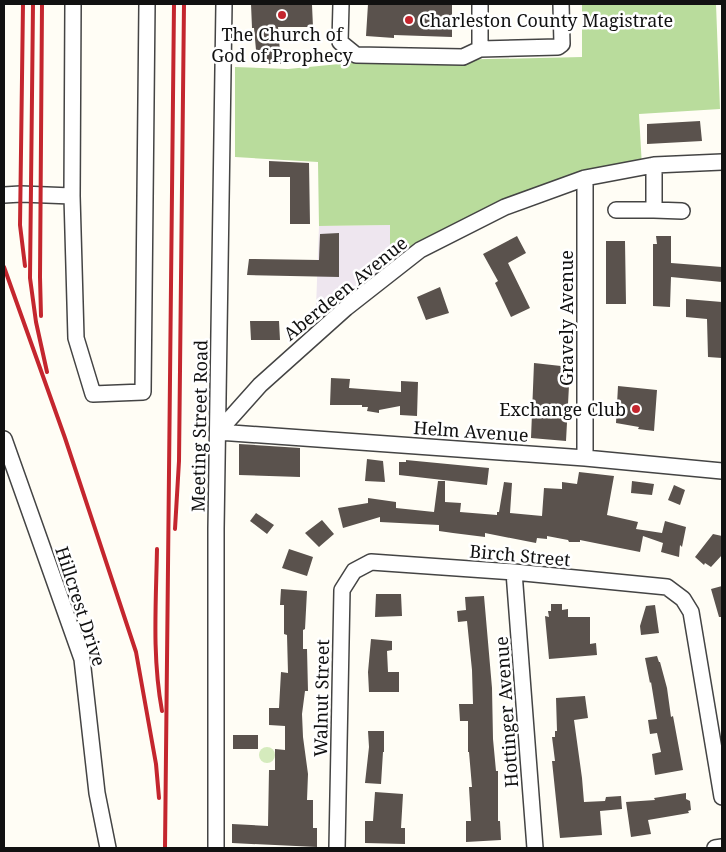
<svg xmlns="http://www.w3.org/2000/svg" width="726" height="852" viewBox="0 0 726 852" font-family="'Noto Serif',serif">
<rect width="100%" height="100%" fill="#fffdf5"/>
<!-- industrial -->
<path fill="#eee6ef" d="M391 225 390 253 401 264 315 335 319 226Z"/>
<!-- green -->
<path fill="#d5ebbd" d="M259 755a8 8 0 1 1 16 0a8 8 0 1 1-16 0Z"/>
<!-- forest -->
<path fill="#b9dc9c" d="M582 4H716L720 109 639 114 642 167 505 207 401 264 390 253V225L319 226 318 162 235 157V67L288 69 360 62 582 57Z"/>
<!-- building -->
<path fill="#5a524d" d="M251 4 312 5 313 27H278L281 64H266V50H256L254 28H252Z
M368 4H452V37L394 35V38L366 36Z
M700 121 702 141 647 144V124Z
M269 161 309 163 310 224H290V177H269Z
M339 233V277L247 275 249 259 319 260 320 234Z
M517 236 526 253 508 263 530 308 511 317 495 283 498 281 483 254Z
M656 236H671V263L722 267V282L671 277 670 307 653 306V244H657Z
M606 241H625L626 304H606Z
M440 287 449 313 426 320 417 297Z
M686 299 722 302V358L708 357 707 319 686 317Z
M250 321H279L280 340H251Z
M534 363 570 367 566 441 531 438Z
M331 378 350 379 349 388 401 392V381L418 382 417 416 400 415V406L379 410V413L367 411 368 407H362V405H330Z
M618 386 657 390 654 431 638 429 639 427 616 423Z
M239 444 300 448V477L239 475Z
M367 459 383 461 385 482 365 481Z
M406 460 489 468 487 485 399 475V462H406Z
M579 472 614 476 607 515 638 522 636 529 662 533 665 521 686 527 682 547 680 545 679 557 661 552 663 543 643 536 640 552 580 540V542H569L568 540 547 536V539L537 538 536 543 485 533V537L453 533 439 531V525L380 522V517L343 528 338 508 368 503V498L396 502V508L434 512 438 481H445V502L461 503 460 512 497 515V512H499L504 482 512 483 510 513 542 516 544 488 562 489V482L577 484Z
M632 481 654 484 652 495 631 493Z
M674 485 685 490 680 505 668 500Z
M256 513 274 525 267 534 250 521Z
M322 520 334 534 319 547 305 533Z
M713 534 722 536V555L711 567 705 563 704 565 695 557Z
M289 549 313 557 307 576 282 568Z
M722 586V617H719L711 589Z
M281 589 307 591 305 629 303 630V649H307L308 691H305L302 714 303 737 308 774 307 800H313V828H317V847L232 843V824L268 826 269 770H275V749L285 750V726L269 725V708H279L281 672 288 673 287 635 284 634V605H280Z
M376 594H401L402 616 375 617Z
M484 596 492 688 493 739 496 771H498V821H500L501 840 466 842V821H471L469 787H472L469 752H468V721H460L459 704H473L472 670 467 621 458 622 457 611 466 610 465 597Z
M551 604H562V610L568 609V617H590V644L596 643 597 655 549 659 545 616 549 617 548 611H551Z
M655 605 659 633 641 635 640 626 646 606Z
M371 639 392 641V650L387 651 388 672H399V692H369L368 672Z
M657 656 659 662H660L667 688 671 717 673 716 683 770 655 775 652 754 661 752 657 733 650 734 648 720 657 719 651 682 650 683 645 658Z
M585 696 588 718 574 720 582 778 584 802 605 801 606 797 621 796 622 809 600 811 602 835 560 838 552 761H555L552 737H555V731H557L556 698Z
M368 731H384V752H383L381 784 365 783 369 747Z
M233 735H258V749H233Z
M375 792 403 794 401 828H405V844L365 843V821H373Z
M686 793V799L690 801 691 810 688 811 689 813 648 820 651 834 631 837 626 802 655 800 654 798Z"/>
<g fill="none" stroke-linecap="round" stroke-linejoin="round">
<!-- minor casing -->
<g stroke="#444" stroke-width="18">
<path id="minor" d="M73 4 72 196 76 338 93 394 143 392 147 4
M341 4 340 42 356 55 463 57 480 49
M480 4V49L558 47 562 44 561 4
M654 165V210L682 211
M4 195 21 194 72 196
M616 210H654
M218 432 260 385 346 308 420 250 505 207 585 178 654 165 722 162
M218 432 585 458 722 471
M4 439 82 659 97 793 108 848
M585 458V178
M514 572 535 848
M216 848V529L224 4
M337 848 342 590 354 571 371 562 514 572 667 587 683 599 691 612 722 797
M715 848 722 847"/>
</g>
<!-- minor -->
<use href="#minor" stroke="#fff" stroke-width="15"/>
<!-- rail -->
<path stroke="#c4262e" stroke-width="4" d="M23 4 20 225 25 266
M33 4 30 278 36 322 47 372
M4 267 65 438 136 652 156 764 159 798
M41 316 40 277 42 4
M175 529 179 461 184 4
M157 549C156 603 152 657 162 711
M165 848 174 4"/>
</g>
<!-- markers -->
<g fill="#c4262e" stroke="#fff" stroke-width="2">
<circle cx="282" cy="15" r="5"/>
<circle cx="409" cy="20" r="5"/>
<circle cx="636" cy="409" r="5"/>
</g>
<g text-anchor="middle" dominant-baseline="central" stroke-width="5" stroke-linejoin="round" paint-order="stroke">
<!-- poi labels -->
<g font-size="18" fill="#111" stroke="#fff" text-anchor="start">
<text x="419" y="20">Charleston County Magistrate</text>
<text x="282" y="34" text-anchor="middle">The Church of<tspan x="282" dy="21">God of Prophecy</tspan></text>
<text x="626" y="409" text-anchor="end">Exchange Club</text>
</g>
<!-- street labels -->
<g font-size="18" fill="#111" stroke="#fff">
<text transform="translate(345 288) rotate(-39)">Aberdeen Avenue</text>
<text transform="translate(566 318) rotate(-90)">Gravely Avenue</text>
<text transform="translate(199 426) rotate(-89)">Meeting Street Road</text>
<text transform="translate(471 431) rotate(4)">Helm Avenue</text>
<text transform="translate(520 555) rotate(5)">Birch Street</text>
<text transform="translate(81 606) rotate(72)">Hillcrest Drive</text>
<text transform="translate(321 698) rotate(-89)">Walnut Street</text>
<text transform="translate(506 712) rotate(-94)">Hottinger Avenue</text>
</g>
</g>
<!-- border -->
<rect width="726" height="852" fill="none" stroke="#111111" stroke-width="10"/>
</svg>
